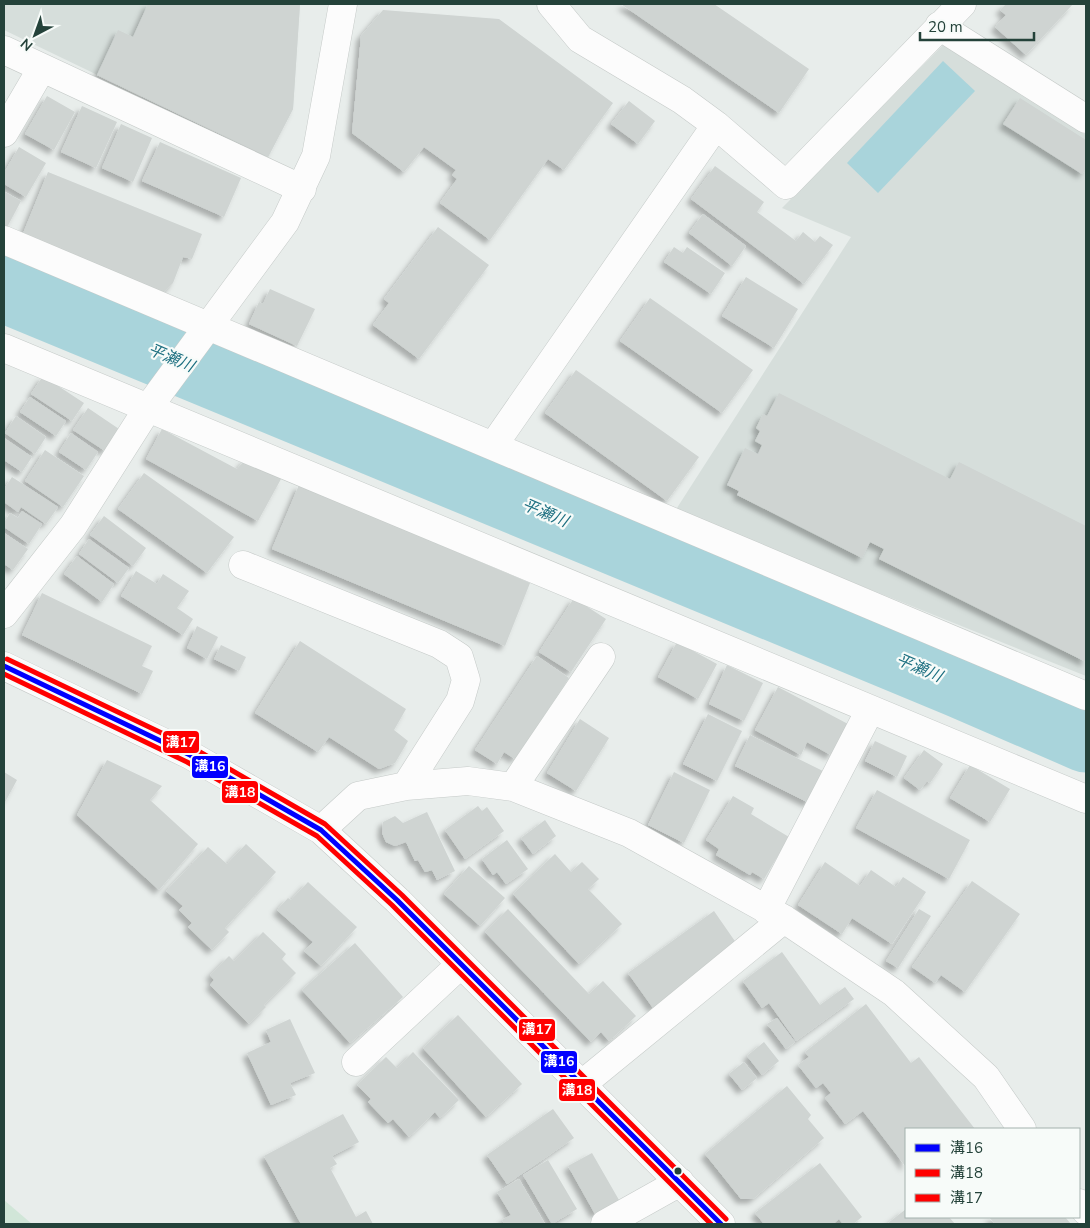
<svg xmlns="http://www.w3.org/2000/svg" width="1090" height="1228" viewBox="0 0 1090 1228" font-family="'Nunito Sans','Noto Sans JP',sans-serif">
<defs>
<filter id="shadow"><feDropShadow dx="-4.5" dy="4.5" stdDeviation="2.5" flood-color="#0004"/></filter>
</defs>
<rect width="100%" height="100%" fill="#e8edeb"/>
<!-- built -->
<path fill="#d6dedb" d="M4 4H300L293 109 268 157 4 30Z
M944 44 1086 135V676L675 511 851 237 782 208Z"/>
<!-- green -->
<path fill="#d1e6d8" d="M4 1200 32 1224H4Z"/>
<!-- water -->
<path fill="#a9d4db" d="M943 61 975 91 878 193 847 163Z"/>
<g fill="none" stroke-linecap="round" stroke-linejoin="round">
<!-- river -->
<path stroke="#a9d4db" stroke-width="69" d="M4 288 959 683 1086 738"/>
</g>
<!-- building -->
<path fill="#cfd4d2" filter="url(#shadow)" d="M148 4H300L293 109 268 157 97 75 118 30 133 37Z
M621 4H714L809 69 779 113Z
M1006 4H1073L1026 55 995 27 1006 15 1000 10Z
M383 10 499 19 613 103 564 170 548 159 490 240 440 203 457 179 452 175 456 170 424 147 404 172 352 133 361 36Z
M47 96 75 112 54 150 25 134Z
M1020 98 1086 140V168L1082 174 1003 124Z
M629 101 655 121 638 144 611 124Z
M82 106 117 122 96 168 61 152Z
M121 124 152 138 133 182 102 168Z
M160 142 241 178 224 217 142 181Z
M19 147 46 163 26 197 4 184V173Z
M715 166 764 202 757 212 796 241 803 232 815 242 820 236 833 245 804 284 691 199Z
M48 172 202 234 192 259 183 257 173 283 162 294 22 236Z
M5 192 21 201 4 233V194Z
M703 214 746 246 732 266 689 233Z
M438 227 489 265 419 359 373 325 389 303 384 299Z
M674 247 683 253 687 247 725 273 711 294 664 262Z
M746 277 798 309 774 348 722 316Z
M270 289 315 309 297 346 249 324 259 302 263 304Z
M650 298 753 370 722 413 620 341Z
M576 370 699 457 667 501 545 413Z
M43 376 84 403 72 421 31 394Z
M779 393 950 479 959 462 1086 526V662L879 559 884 549 870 542 862 558 737 495 739 491 727 485 745 448 758 454 762 445 755 441 760 431 756 428 763 414 767 416Z
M30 397 66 421 56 436 20 412Z
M88 408 119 429 105 451 73 430Z
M16 416 46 437 35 454 5 433Z
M162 429 237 469 246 459 281 479 258 521 146 459Z
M71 433 98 452 86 470 59 452Z
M4 438 32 457 22 472 4 460Z
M45 450 84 476 63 507 25 481Z
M144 473 234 537 207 573 118 509Z
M12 477 58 507 46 524 21 507 18 512 4 502V489Z
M299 485 530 583 505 646 272 549Z
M22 511 42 524 29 544 4 527V523L10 513 18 518Z
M104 516 146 548 133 566 90 535Z
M4 533 28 549 13 570 4 564Z
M89 539 129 568 118 583 79 554Z
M77 556 114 584 102 602 64 574Z
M136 571 157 584 163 574 189 591 177 608 193 619 183 635 121 596Z
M42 593 152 646 142 666 153 671 142 694 22 635Z
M574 598 606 619 571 672 539 652Z
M197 626 218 637 207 659 187 648Z
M300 641 406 709 394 730 408 741 395 763 379 769 329 737 318 752 255 713Z
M677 642 717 664 698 699 658 677Z
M221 645 246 657 239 671 214 659Z
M537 656 569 678 515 759 504 752 497 764 475 750Z
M727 665 763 683 744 721 709 704Z
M778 687 848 724 831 755 807 742 801 755 755 730Z
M708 714 742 731 717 781 683 764Z
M580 719 609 738 576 791 547 773Z
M750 735 825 772 809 803 735 766Z
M875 741 907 756 897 777 865 761Z
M924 750 943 764 930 783 927 781 920 790 904 778Z
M107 760 162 786 150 800 198 844 159 890 77 815Z
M970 765 1010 789 990 822 950 798Z
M4 772 17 780 4 804Z
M674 772 710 790 684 843 648 825Z
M877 790 970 840 949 879 856 828Z
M733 796 754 808 751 814 789 837 764 879 752 872 750 875 716 855 719 849 706 840Z
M478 806 482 811 487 807 504 831 465 859 445 830Z
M427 812 455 871 437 880 432 870 425 872 418 860 415 861 406 842 395 846 386 842 382 833 383 822 395 816 403 823Z
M545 820 556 836 533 854 521 838Z
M507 840 528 869 506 884 497 872 493 875 482 859Z
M246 844 276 872 225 928 229 932 212 950 188 927 192 923 179 910 183 906 166 891 208 847 227 864Z
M555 854 571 872 582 862 599 879 588 889 622 924 579 964 513 894Z
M825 862 860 886 871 870 896 887 903 877 926 892 892 944 852 918 842 934 798 905Z
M469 866 505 898 480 926 444 894Z
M972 881 1020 914 965 992 941 975 935 983 912 967Z
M308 882 357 927 321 966 304 951 313 942 277 910 288 898 291 900Z
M508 909 589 994 603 981 636 1016 609 1041 601 1032 591 1042 485 932Z
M919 909 931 916 898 968 886 961Z
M714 911 739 947 653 1008 628 973Z
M263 932 286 954 282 959 296 973 264 1005 266 1007 249 1024 210 985 214 980 210 975 229 956 234 961Z
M355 943 403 997 350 1043 302 990Z
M782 952 820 1005 845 987 854 999 796 1041 769 1003 762 1008 743 981Z
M866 1004 911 1063 919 1057 975 1129H906V1167L863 1111 845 1124 825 1098 831 1093 823 1083 816 1088 798 1065 809 1057 805 1052Z
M458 1015 522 1084 486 1117 423 1048Z
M777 1018 795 1042 786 1049 767 1024Z
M290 1019 315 1073 290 1083 296 1095 271 1105 247 1053 271 1042 266 1030Z
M764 1042 779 1061 762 1075 747 1056Z
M413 1052 459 1100 440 1118 435 1112 409 1137 393 1119 388 1123 368 1102 371 1099 357 1085 386 1057 397 1068Z
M744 1062 757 1078 742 1090 729 1074Z
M787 1086 811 1115 808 1119 824 1138 753 1199H741L705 1154Z
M553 1109 574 1138 507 1184 487 1155Z
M343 1114 359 1142 332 1156 337 1164 330 1168 356 1217 366 1211 373 1224H301L264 1156Z
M592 1153 619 1200 595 1214 568 1166Z
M548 1160 577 1209 552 1224 523 1175Z
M820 1163 862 1217 853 1224H843L839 1219 833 1224H764L755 1213Z
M519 1179 545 1224H505L502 1220 511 1215 497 1192Z
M906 1209V1217H949L955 1224H887Z
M989 1217H1065L1071 1224H995Z"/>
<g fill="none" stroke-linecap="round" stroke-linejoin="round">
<!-- minor casing -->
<g stroke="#c5cac8" stroke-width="29">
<path id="minor" d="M551 4 580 39 682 100 716 125 786 185 962 4
M939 26 1086 119
M4 50 302 189
M4 133 42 68
M4 240 1086 696
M4 348 1086 799
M493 446 716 125
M243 565 439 644 459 657 466 680 460 701 406 786
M4 614 73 526 148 408 285 222 316 156 343 4
M4 666 190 755 321 830 397 900 721 1224
M513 787 601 657
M321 830 358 796 406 786 468 781 513 787 629 833 784 919 894 993 986 1077 1022 1129
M766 910 870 710
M356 1062 461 964
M581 1085 784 919
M1079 1203 1086 1211
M605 1224 680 1182"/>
</g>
<!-- minor -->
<use href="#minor" stroke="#fcfcfc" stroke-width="28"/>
<!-- bus-1 casing -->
<g stroke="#f7fbf9" stroke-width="9">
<path id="bus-1" d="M4 666 190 755 321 830 397 900 721 1224"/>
</g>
<!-- bus-2 casing -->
<g stroke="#f7fbf9" stroke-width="9">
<path id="bus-2" d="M4 674 187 762 317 836 392 905 711 1224"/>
</g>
<!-- bus-3 casing -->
<g stroke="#f7fbf9" stroke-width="9">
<path id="bus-3" d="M7 659 193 748 325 824 402 895 726 1219"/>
</g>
<!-- bus-1 -->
<use href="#bus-1" stroke="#00f" stroke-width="5"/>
<!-- bus-2 -->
<use href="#bus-2" stroke="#f00" stroke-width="5"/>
<!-- bus-3 -->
<use href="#bus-3" stroke="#f00" stroke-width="5"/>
</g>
<!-- markers -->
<circle fill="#24423a" stroke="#f7fbf9" stroke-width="2" cx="678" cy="1171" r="4.5"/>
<g text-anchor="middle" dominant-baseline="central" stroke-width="4.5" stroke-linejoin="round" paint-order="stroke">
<!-- water labels -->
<g font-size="16" font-style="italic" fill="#1c6f80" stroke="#f7fbf9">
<text transform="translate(171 358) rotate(23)">平瀬川</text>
<text transform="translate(545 513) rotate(23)">平瀬川</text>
<text transform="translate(919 668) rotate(23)">平瀬川</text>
</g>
</g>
<g stroke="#f7fbf9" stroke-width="2">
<rect x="162" y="730" width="38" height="24" rx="5" fill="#f00"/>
<rect x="191" y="755" width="38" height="24" rx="5" fill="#00f"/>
<rect x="221" y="780" width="38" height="24" rx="5" fill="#f00"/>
<rect x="518" y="1018" width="38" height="24" rx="5" fill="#f00"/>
<rect x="540" y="1050" width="38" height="24" rx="5" fill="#00f"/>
<rect x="558" y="1078" width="38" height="24" rx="5" fill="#f00"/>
</g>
<g font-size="14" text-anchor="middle" font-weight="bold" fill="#fff">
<text x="181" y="747">溝17</text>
<text x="210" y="771">溝16</text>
<text x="240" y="797">溝18</text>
<text x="537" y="1034">溝17</text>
<text x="559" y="1066">溝16</text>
<text x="577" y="1095">溝18</text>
</g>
<!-- border -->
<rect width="1090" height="1228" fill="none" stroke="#24423a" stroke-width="10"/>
<!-- legend -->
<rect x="905" y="1128" width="175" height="90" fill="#f7fbf9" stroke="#a3b1ad"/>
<rect x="915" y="1144" width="25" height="8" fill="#0000ff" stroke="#a3b1ad"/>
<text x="950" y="1153" font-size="15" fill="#24423a">溝16</text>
<rect x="915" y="1169" width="25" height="8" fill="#ff0000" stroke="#a3b1ad"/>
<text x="950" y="1178" font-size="15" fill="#24423a">溝18</text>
<rect x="915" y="1194" width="25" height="8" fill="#ff0000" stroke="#a3b1ad"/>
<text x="950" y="1203" font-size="15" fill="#24423a">溝17</text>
<!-- north arrow -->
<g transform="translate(35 35) rotate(221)" stroke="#f7fbf9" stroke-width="4" paint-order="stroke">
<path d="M0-4L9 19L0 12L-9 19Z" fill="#24423a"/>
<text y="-8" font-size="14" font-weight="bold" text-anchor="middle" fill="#24423a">N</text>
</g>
<!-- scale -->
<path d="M920 32v8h114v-8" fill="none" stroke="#24423a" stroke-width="2.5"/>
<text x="928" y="32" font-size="15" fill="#24423a" stroke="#f7fbf9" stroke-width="4" paint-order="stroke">20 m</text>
</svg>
